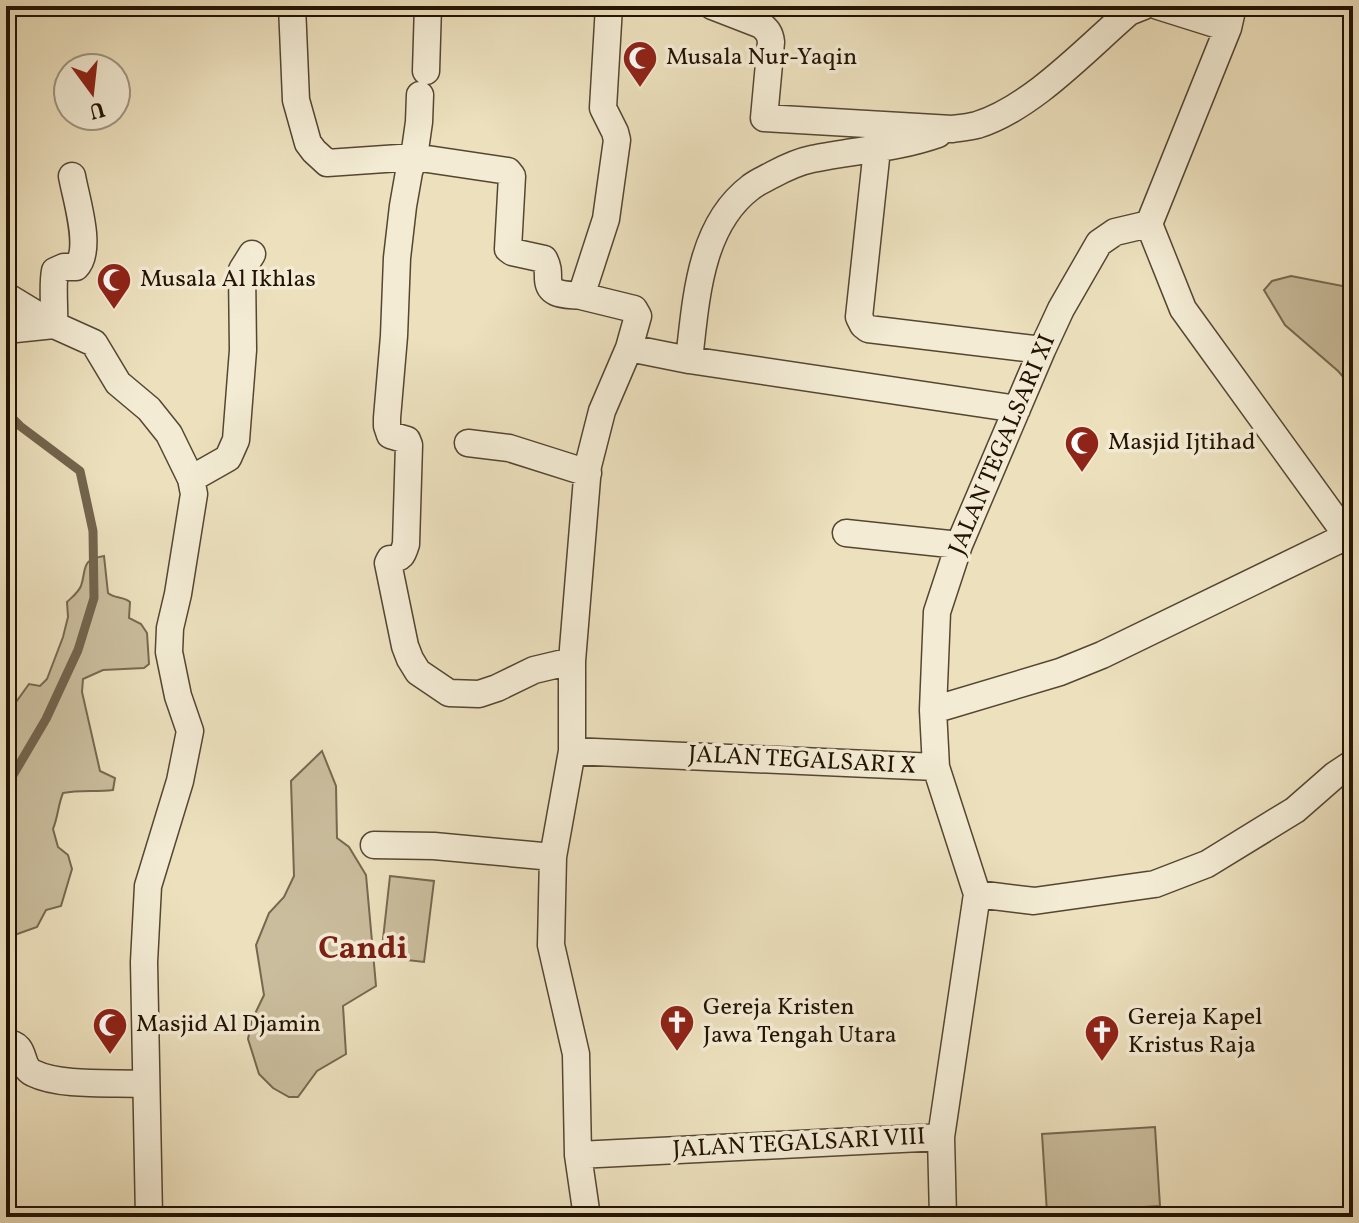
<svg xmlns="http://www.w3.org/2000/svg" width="1359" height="1223" viewBox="0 0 1359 1223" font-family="Vollkorn,serif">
<rect width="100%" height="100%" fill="#ece0bd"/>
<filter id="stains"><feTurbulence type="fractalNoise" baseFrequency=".0025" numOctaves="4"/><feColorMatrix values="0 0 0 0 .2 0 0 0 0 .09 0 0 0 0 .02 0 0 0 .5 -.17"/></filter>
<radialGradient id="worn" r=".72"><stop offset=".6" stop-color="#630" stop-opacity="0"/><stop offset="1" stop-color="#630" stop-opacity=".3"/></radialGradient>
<!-- green -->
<path fill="#cabd9d" stroke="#766850" stroke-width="2" d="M1291 276 1353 288V388L1338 371 1285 325 1264 290 1272 281Z
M104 556 108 593C115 599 123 596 130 602L129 618 141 624 147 633 149 664 144 668 103 670 83 679 82 692 100 771 115 778 113 790C96 792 80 790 63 793 58 805 58 817 53 829L58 847 68 855 72 869 61 906 46 910 37 927 6 938V704L16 702 29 684 40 686 47 679 63 637 68 617 67 602C72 597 78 593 81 586 87 568 80 560 104 556Z
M322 751 336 786 337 838 349 847 366 875 376 986 343 1006 346 1054 317 1071 298 1097H289L273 1088 259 1074 248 1039 252 1020 264 995 256 945 269 913 284 897 294 876 291 781Z
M390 876 434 881 424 962 381 957Z
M1155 1127 1160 1206 1047 1213 1042 1134Z"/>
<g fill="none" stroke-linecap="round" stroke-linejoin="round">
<!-- stream -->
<path stroke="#73644d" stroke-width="9" d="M911 6 945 12 978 6
M6 412 20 426 80 471 93 531 94 598 78 650 46 719 6 787"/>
<!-- minor casing -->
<g stroke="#554632" stroke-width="29">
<path id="minor" d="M292 6 296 100 308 143 314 151 327 163 414 157 508 171 512 176 508 249 512 252 544 259C548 266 548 271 548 279 549 297 567 294 581 296
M609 6 603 108 615 132 617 140 606 219 581 296 634 309 638 316 629 348 602 411 588 466 572 661V751L936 767
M712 6 761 25C767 30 770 33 771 42L764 118 952 129C960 128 969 127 977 125 1032 108 1086 49 1129 12L1144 6
M1158 6 1228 28
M1233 6 1228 28 1149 224 1183 309 1353 544
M426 71 428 6
M420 95 419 122 414 157 409 172 403 206 397 258 394 336 387 418V426L390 435 407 440 409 445 406 544C403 554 402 559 390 559L388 563 405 646 410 659 418 672 449 693 479 694 497 688 534 670 572 661
M877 149 859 317 863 325 868 329 1042 350
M6 296 54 325 94 343 118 383 149 409 169 434 191 479 194 494 178 594 170 628 169 652 178 696 190 731 180 781 148 886 144 962 149 1217
M6 330 54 325C55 308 52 285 55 271L64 267H76C93 250 76 199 72 176
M629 348 689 360 1017 409
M689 360C696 301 699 226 751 187 757 182 765 179 772 175 785 168 797 162 812 159 854 150 896 149 938 134
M468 443 509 448 588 473
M191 479 228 458 236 440 243 350 242 270 252 254
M846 533 959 545
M933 710 937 612 959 545 1042 350 1061 309 1099 243 1115 232 1149 224
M572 751 553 857 551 945 576 1054 578 1155 587 1217
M374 845 434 846 553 857
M977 894 1034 901 1155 884 1207 864 1295 810 1335 775 1353 763
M6 1043C28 1044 18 1066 33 1073 61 1087 115 1082 146 1084
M578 1155 941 1137
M943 1217 941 1137 977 894 936 767 933 710 1060 672 1102 655 1347 536"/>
</g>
<!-- minor -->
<use href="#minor" stroke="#f3ebd4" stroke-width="26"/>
</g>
<!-- icons -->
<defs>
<g id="mosque-pin" transform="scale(1.8)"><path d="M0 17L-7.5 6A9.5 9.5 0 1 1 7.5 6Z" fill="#8f2418" stroke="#f3ebd4"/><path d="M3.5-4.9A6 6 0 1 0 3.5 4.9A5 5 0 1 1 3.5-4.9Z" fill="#fff"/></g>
<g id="church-pin" transform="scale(1.8)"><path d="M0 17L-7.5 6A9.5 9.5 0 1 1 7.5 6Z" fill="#8f2418" stroke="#f3ebd4"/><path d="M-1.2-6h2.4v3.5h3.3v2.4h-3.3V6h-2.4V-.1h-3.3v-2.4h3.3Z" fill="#fff"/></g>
</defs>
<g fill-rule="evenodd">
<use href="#mosque-pin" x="640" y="58"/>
<use href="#mosque-pin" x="114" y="280"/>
<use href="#mosque-pin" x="1082" y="443"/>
<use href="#church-pin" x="677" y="1022"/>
<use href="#mosque-pin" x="110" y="1025"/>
<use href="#church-pin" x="1102" y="1032"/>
</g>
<g text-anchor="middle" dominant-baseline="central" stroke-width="7" stroke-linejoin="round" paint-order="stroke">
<!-- poi labels -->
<g font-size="24" fill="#231303" stroke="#f3ebd4" text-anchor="start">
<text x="666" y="58">Musala Nur-Yaqin</text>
<text x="140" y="280">Musala Al Ikhlas</text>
<text x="1108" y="443">Masjid Ijtihad</text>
<text x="703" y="1008">Gereja Kristen<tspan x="703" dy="28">Jawa Tengah Utara</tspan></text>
<text x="1128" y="1018">Gereja Kapel<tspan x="1128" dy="28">Kristus Raja</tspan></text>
<text x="136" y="1025">Masjid Al Djamin</text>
</g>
<!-- street labels -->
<g font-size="24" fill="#231303" stroke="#f3ebd4">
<text transform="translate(1003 445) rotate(-67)">JALAN TEGALSARI XI</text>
<text transform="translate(802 761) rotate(3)">JALAN TEGALSARI X</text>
<text transform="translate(799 1144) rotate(-3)">JALAN TEGALSARI VIII</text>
</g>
<!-- district labels -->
<g font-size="32" font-weight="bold" fill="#7a1f14" stroke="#f3ebd4">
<text x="363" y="950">Candi</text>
</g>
</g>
<!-- margin -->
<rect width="1359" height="1223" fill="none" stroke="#ece0bd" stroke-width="32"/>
<rect x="8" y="8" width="1343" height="1207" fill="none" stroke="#231303" stroke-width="4"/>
<rect x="16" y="16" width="1327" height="1191" fill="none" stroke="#231303" stroke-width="2"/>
<!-- north arrow -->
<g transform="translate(92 92) rotate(165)"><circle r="38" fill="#f3ebd4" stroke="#a09580" stroke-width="2"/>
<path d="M0-6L14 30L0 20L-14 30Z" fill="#8f2418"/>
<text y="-12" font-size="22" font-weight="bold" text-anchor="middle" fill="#231303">U</text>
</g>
<rect width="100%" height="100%" filter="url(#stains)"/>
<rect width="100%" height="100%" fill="url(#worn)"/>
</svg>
